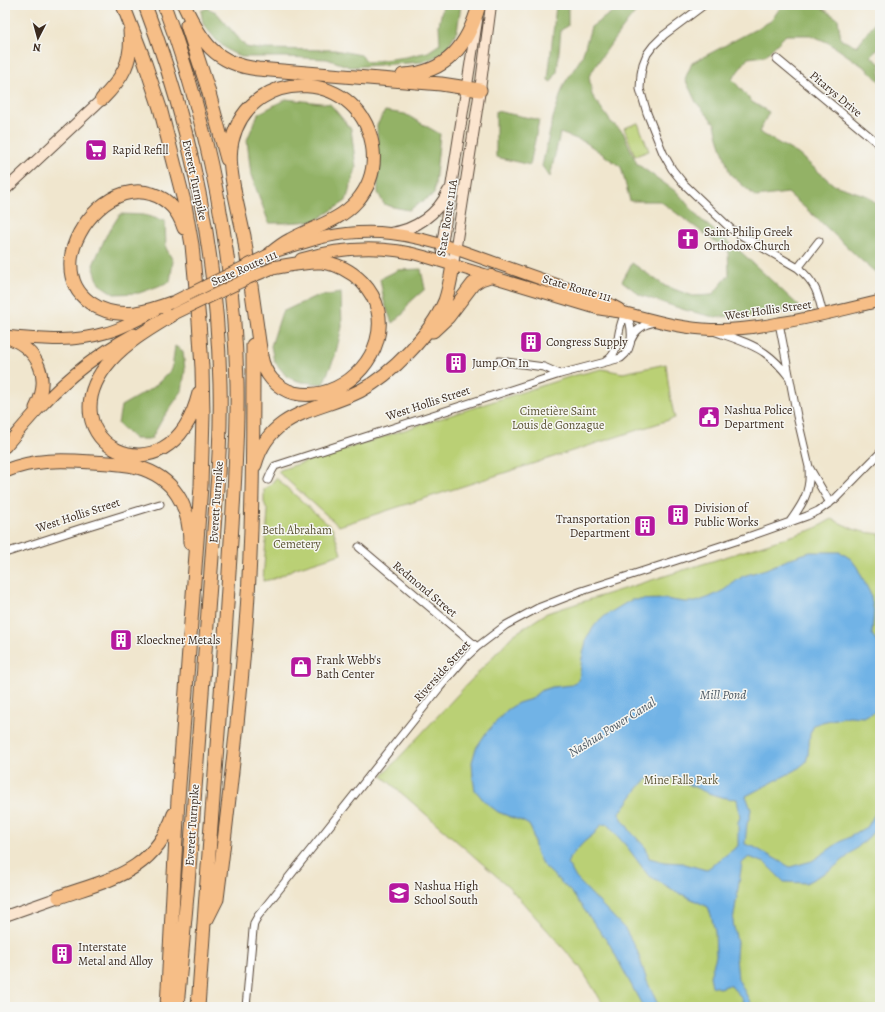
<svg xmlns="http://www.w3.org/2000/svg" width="885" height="1012" viewBox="0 0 885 1012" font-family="Alegreya,serif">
<rect width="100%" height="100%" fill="#f6f6f2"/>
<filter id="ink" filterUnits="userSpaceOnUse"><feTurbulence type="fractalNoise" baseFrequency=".025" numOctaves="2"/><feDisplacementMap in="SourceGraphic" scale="8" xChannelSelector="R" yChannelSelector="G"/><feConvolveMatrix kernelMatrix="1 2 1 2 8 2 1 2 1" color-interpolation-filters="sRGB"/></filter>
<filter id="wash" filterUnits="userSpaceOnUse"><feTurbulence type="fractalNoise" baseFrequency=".012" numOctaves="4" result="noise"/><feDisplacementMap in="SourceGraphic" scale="16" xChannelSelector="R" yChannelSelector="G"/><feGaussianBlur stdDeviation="0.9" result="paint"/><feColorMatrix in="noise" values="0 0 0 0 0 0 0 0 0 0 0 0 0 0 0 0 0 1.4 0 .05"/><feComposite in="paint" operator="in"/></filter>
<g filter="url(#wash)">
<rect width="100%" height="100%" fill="#f0e6ce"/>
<!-- green -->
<path fill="#bad074" stroke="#7a7d49" d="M638 123 649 151 635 156 624 128Z
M666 364C668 382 670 400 675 418L339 526 278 472 280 470 572 376 602 369 623 373Z
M276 478 333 529 341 554 293 569 285 574 273 579 263 581 268 512 264 502V489L270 485Z
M832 519 853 529 864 532 880 534V1007H605L580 967 508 886 382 776 513 635 547 613 814 529Z"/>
<!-- forest -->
<path fill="#93b266" stroke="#676e42" d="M443 5H461L457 31 447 48 438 56 422 62 350 67 327 59 285 57H241L229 51 217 41 203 24 201 11 207 8 216 12 246 47 258 49 335 50 361 55 368 62 406 57 428 52 440 44 439 25Z
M556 5H568V26L561 30 557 72 551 82 548 80Z
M622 5H641C622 28 605 51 589 76L592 95 611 122 623 132 637 164 678 193 699 218 742 253 801 308 750 316 714 317 685 310 640 295 622 281 632 263 665 286 693 296 712 295 729 275 728 251 660 201H630L621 167 585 142 560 133 550 177 542 166 553 118 564 84 582 57 591 27Z
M782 5H818L838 19 841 40 857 46 879 17 880 18V46L871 56 880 64V82L867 69 829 43 811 35H786L765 56 748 58 732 79 752 102 769 112 759 132 798 154 834 185 868 196 880 207V276L862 261 821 222 788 193 756 197 730 174 718 137 715 124 696 102 685 79 692 63 771 21Z
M286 99 330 104 351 129 356 168 346 201 315 221 284 223H269L251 175 247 140 258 114Z
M385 111 405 114 440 134 434 194 409 210 393 207 384 204 378 193 377 125Z
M496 111 539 120 530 165 496 157Z
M120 214 144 215 165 221 166 248 173 261 170 282 139 293 114 294 99 284 93 265 106 236Z
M421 269 425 289 409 303 403 314 392 323 384 301 380 279 398 270Z
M341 293 342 327 335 356 323 384 301 382 287 377 274 361 271 346 282 312 314 297Z
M175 346 183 351 185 370 182 391 163 418 151 439H135L118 424 121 406 154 387 172 369Z"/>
<!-- water -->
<path fill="#71b3e6" stroke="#566e82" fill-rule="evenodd" d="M810 552H840L851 559 857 567 870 593 874 611 872 634 880 647V711H877L863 717 849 716 822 722 814 725 810 734 808 755 806 762 796 770 746 796 751 809 750 816 747 824 745 844 754 847 790 867 812 861 837 844 868 826 877 810 880 801V823L869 837 848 856 832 869 806 883 784 882 765 863 749 857 742 863 733 922 737 942 736 957 738 979 753 1007H745L741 997 730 985 719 988 712 986 710 976 716 956 715 932 711 915 708 907 675 891 648 875 628 848 607 824 601 825 594 834 584 842 570 857 567 864 571 869 576 878 625 929 637 950 647 981 659 1007H643L610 945 572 893 542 864 536 852 532 831 529 825 522 821 513 818 498 812 485 802 475 790 473 779 472 762 476 748 486 733 507 710 518 703 531 699 540 691 552 687 572 685 579 679 582 658 587 637 595 625 606 615 631 600 665 599 684 602H696L710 597 724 590 743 576 766 569 794 557ZM677 778C695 788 717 799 737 799L740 817 738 822V846L706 870 682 863 664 862 649 858 646 848 631 832 619 814 639 787 648 779Z"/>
</g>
<g filter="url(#ink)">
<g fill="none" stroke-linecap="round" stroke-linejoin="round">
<!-- street casing -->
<g stroke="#564638" stroke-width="9">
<path id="street" d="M704 5 664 35 653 46 647 54 643 64 641 74 640 89 647 113 663 153 672 169 684 184 731 229 739 234 798 268C816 283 818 293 823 315
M777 59 880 145
M798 268 819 241
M779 323 797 416 809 467 830 503
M716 332C733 338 751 343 765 353 775 360 782 368 789 377
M631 340C635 330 644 324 655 322
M499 361 544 367 560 374
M606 361C618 354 617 340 620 328 621 323 623 318 625 312
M268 480 272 471 275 466 560 374 621 358C635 348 633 325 625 312
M789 523C802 505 811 492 809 469
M359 547 477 647
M5 553 79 529 160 504
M246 1007 253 930 254 923 258 916 440 687 464 659 477 647 506 625 538 608 582 591 742 539 807 516 818 511 835 499 880 453"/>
</g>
<!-- secondary casing -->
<g stroke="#564638" stroke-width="12">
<path id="secondary" d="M477 21 442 245C442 254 445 261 453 265L480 90 491 5
M5 190 102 99
M390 233C415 230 438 214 448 191
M5 916 59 897"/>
</g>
<!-- primary casing -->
<g stroke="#564638" stroke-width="13">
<path id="primary" d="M277 251C293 246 309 241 325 237 373 227 410 234 456 249L606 302 619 309
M301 259C342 247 385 245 426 257L599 309C608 311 617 311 626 313 652 320 677 327 703 329 729 331 754 328 779 323 813 318 846 309 880 301
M5 336C39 339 72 343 105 333 122 329 137 320 153 312
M8 338C39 350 51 378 35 408
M5 447C18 432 30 417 44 403 70 375 101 352 134 334"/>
</g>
<!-- highway casing -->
<g stroke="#564638" stroke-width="15">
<path id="highway" d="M123 5 143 57 160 108 175 166 185 205 192 245 199 321 202 368 203 415 201 486 178 799 167 1007
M145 5C191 126 217 254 220 384 221 423 219 463 216 502L188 884 177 1007
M164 5C209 126 234 254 237 383 238 430 235 478 232 525 229 572 226 620 223 667 214 780 206 894 198 1007
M184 5C201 41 215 64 258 69L441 84 480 90
M187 25 207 86 227 159
M403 75C447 73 468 45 479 5
M102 99C122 79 133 61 130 31
M270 254C276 249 282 244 290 240 312 228 340 221 357 201 369 187 375 169 373 150 365 70 251 62 232 141 228 159 232 177 235 195 238 209 241 223 244 236 250 276 255 316 261 356 264 374 276 388 294 393 307 396 323 394 336 388 376 369 396 317 362 282 351 271 337 264 322 262 306 261 289 265 273 268
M171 303C160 307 148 311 136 313 103 317 68 299 71 260 74 225 114 181 152 194 168 199 179 212 184 228
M172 315C151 328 128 341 111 360 40 441 170 509 199 393
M433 331 448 317 473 284 481 279 490 276
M255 465C270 410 318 412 360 391 391 375 431 334 445 301 449 290 451 277 453 265
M5 471C35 459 61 460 92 462 107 463 122 463 137 467 174 477 190 506 190 543
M59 897C110 879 154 872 174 814
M207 919 217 899C229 803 240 707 247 611 253 522 253 434 253 345"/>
</g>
<!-- street -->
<use href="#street" stroke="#fff" stroke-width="7"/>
<!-- secondary -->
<use href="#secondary" stroke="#fbe5cf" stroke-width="10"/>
<!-- primary -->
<use href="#primary" stroke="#f6be87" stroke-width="11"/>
<!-- highway -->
<use href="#highway" stroke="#f6be87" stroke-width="13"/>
<!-- primary-bridge casing -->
<g stroke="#564638" stroke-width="13" stroke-linecap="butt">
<path id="primary-bridge" d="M171 303 270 254
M172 315 249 278 273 268"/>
</g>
<!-- primary-bridge -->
<use href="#primary-bridge" stroke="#f6be87" stroke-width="11"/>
</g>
</g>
<!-- icons -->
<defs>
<g id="supermarket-square" transform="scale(1.15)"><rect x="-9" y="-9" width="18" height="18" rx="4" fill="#b5179e" stroke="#f6f6f2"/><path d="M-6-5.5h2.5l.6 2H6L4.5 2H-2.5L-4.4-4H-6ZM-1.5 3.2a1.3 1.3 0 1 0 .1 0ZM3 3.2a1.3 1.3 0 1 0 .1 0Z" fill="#fff"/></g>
<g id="church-square" transform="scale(1.15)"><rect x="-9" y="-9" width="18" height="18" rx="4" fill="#b5179e" stroke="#f6f6f2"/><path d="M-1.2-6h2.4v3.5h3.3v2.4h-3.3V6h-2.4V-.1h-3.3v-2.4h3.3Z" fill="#fff"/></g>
<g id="building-square" transform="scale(1.15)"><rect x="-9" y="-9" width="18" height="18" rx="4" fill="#b5179e" stroke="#f6f6f2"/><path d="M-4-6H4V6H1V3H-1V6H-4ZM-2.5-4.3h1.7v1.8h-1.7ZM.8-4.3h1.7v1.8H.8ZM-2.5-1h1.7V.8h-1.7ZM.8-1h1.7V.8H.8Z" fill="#fff"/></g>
<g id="civic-square" transform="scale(1.15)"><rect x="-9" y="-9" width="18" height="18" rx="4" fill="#b5179e" stroke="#f6f6f2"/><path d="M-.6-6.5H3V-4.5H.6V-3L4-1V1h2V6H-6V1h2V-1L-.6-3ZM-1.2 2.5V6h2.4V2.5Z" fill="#fff"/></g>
<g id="shop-square" transform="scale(1.15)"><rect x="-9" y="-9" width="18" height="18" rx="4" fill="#b5179e" stroke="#f6f6f2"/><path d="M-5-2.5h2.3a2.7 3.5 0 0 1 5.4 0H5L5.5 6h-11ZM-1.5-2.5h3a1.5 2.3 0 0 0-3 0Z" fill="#fff"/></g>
<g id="school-square" transform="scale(1.15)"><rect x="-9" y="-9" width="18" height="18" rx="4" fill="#b5179e" stroke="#f6f6f2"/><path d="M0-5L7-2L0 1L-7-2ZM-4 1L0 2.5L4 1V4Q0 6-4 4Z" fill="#fff"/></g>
</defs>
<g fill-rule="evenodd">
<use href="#supermarket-square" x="96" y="150"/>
<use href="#church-square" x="688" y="239"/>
<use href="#building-square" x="531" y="342"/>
<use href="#building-square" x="456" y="363"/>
<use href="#civic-square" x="709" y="417"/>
<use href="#building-square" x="678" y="515"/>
<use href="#building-square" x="645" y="526"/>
<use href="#building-square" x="121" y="640"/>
<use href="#shop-square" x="301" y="667"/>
<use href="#school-square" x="399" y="893"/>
<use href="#building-square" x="62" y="954"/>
</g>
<g text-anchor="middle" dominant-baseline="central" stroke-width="3" stroke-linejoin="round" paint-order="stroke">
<!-- street labels -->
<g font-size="12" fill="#3b2a1e" stroke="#f6f6f2">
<text transform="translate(836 94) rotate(40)">Pitarys Drive</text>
<text transform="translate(195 180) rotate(78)">Everett Turnpike</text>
<text transform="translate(447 218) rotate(-81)">State Route 111A</text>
<text transform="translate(244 268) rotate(-24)">State Route 111</text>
<text transform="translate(577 288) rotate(16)">State Route 111</text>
<text transform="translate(768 310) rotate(-8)">West Hollis Street</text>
<text transform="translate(428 403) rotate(-18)">West Hollis Street</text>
<text transform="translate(216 502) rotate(-86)">Everett Turnpike</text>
<text transform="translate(78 515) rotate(-18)">West Hollis Street</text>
<text transform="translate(425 589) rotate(40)">Redmond Street</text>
<text transform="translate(442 671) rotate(-48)">Riverside Street</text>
<text transform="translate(192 825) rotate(-86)">Everett Turnpike</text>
</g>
<!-- poi labels -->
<g font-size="12" fill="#3b2a1e" stroke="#f6f6f2" text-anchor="start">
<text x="112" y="150">Rapid Refill</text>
<text x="704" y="232">Saint Philip Greek<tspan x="704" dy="14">Orthodox Church</tspan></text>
<text x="546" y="342">Congress Supply</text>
<text x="472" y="363">Jump On In</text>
<text x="724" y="410">Nashua Police<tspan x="724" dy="14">Department</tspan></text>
<text x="694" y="508">Division of<tspan x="694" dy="14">Public Works</tspan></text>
<text x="630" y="519" text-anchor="end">Transportation<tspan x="630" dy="14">Department</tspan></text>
<text x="136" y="640">Kloeckner Metals</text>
<text x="316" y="660">Frank Webb's<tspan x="316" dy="14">Bath Center</tspan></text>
<text x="414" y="886">Nashua High<tspan x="414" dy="14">School South</tspan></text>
<text x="78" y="947">Interstate<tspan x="78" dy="14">Metal and Alloy</tspan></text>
</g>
<!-- park labels -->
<g font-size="12" fill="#5b5434" stroke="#f6f6f2">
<text x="558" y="411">Cimetière Saint<tspan x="558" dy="14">Louis de Gonzague</tspan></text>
<text x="297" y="530">Beth Abraham<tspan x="297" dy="14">Cemetery</tspan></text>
<text x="681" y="780">Mine Falls Park</text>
</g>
<!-- water labels -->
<g font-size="13" font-style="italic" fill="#4e5a64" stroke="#f6f6f2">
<text x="723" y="694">Mill Pond</text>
<text transform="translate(612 727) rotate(-32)">Nashua Power Canal</text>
</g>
</g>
<!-- margin -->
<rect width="885" height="1012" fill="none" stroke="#f6f6f2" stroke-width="20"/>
<!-- north arrow -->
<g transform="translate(38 38) rotate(186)" stroke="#f6f6f2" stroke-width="3" paint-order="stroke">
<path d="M0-3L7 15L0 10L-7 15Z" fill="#3b2a1e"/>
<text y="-6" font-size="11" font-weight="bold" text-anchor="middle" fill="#3b2a1e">N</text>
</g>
</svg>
